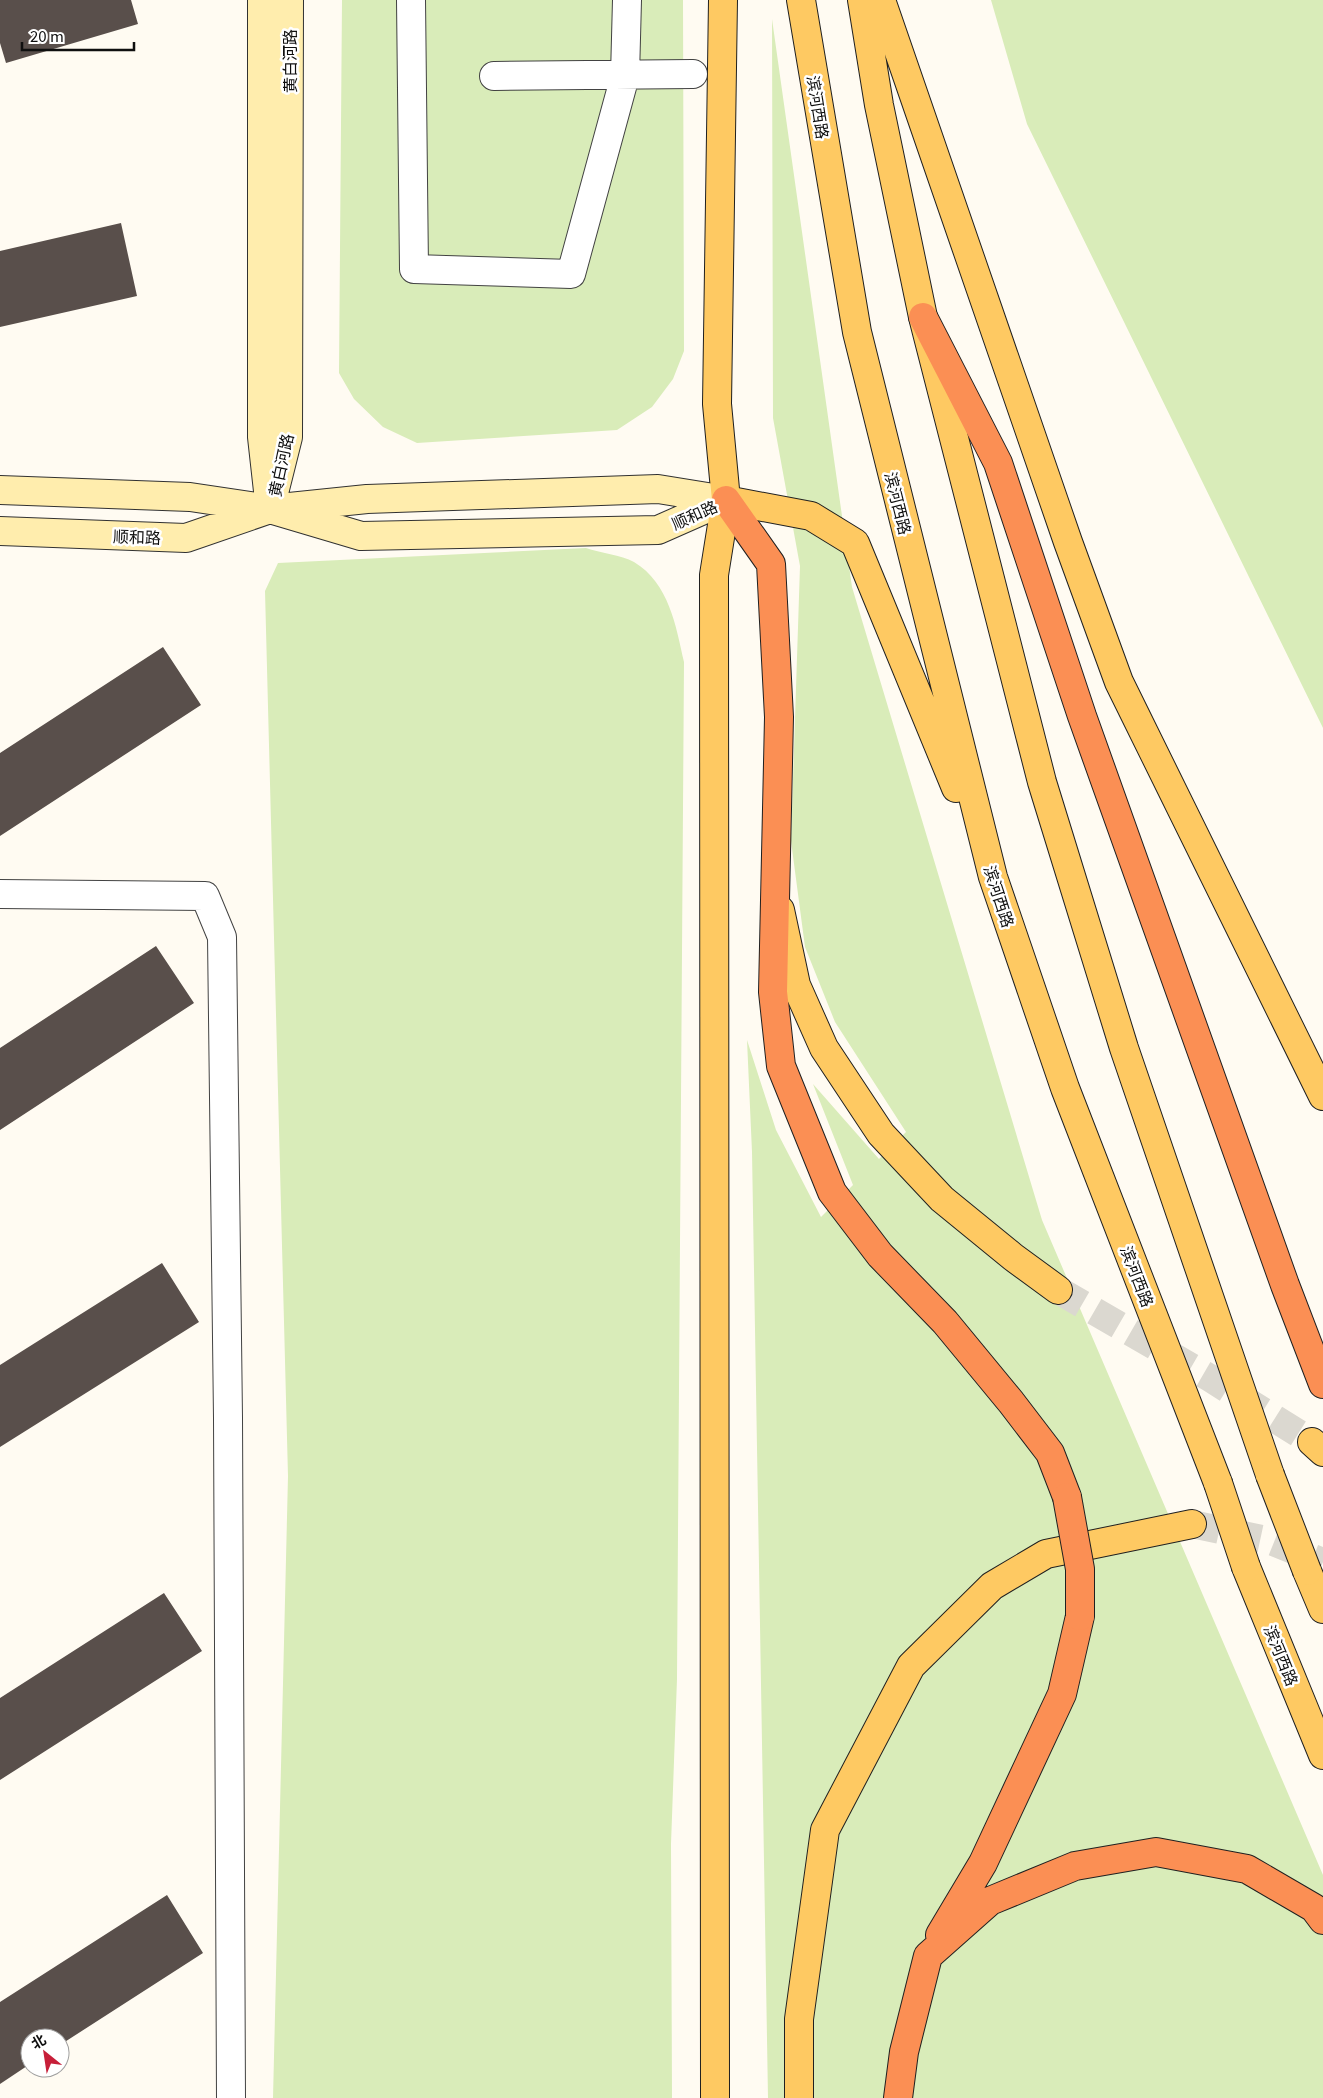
<svg xmlns="http://www.w3.org/2000/svg" width="1323" height="2098" viewBox="0 0 1323 2098" font-family="Georgia,'Noto Sans SC',serif">
<rect width="100%" height="100%" fill="#fffbf2"/>
<!-- green -->
<path fill="#d9ecb9" d="M342 0H683L684 351 673 379 652 407 617 430 417 443 383 427 354 399 339 373Z
M991 0H1323V728L1027 124Z
M772 19 852 587 1042 1220 1323 1875V2098H768L752 1152 747 1040 776 1130 821 1217 853 1185 813 1084 879 1159 906 1132 835 1022 805 947 791 841 800 566 773 418Z
M586 548C600 553 621 555 634 562 669 583 676 626 684 662L677 1679 671 1844 672 2098H273L288 1476 265 591 278 563Z"/>
<!-- building -->
<path fill="#594f4b" d="M0 0H131L138 24 6 63 0 43Z
M121 223 137 296 0 327V251Z
M163 647 201 705 0 836V753Z
M156 946 194 1003 0 1130V1048Z
M162 1263 199 1322 0 1447V1365Z
M164 1593 202 1651 0 1780V1698Z
M167 1895 203 1953 60 2045V2038H30V2064L0 2084V2002Z"/>
<g fill="none" stroke-linecap="round" stroke-linejoin="round">
<!-- primary-tunnel -->
<path stroke="#dbd8d0" stroke-width="28" stroke-dasharray="28 14" stroke-linecap="butt" d="M1058 1290 1210 1378 1312 1442
M1192 1524 1271 1541 1323 1562"/>
<!-- street casing -->
<g stroke="#424242" stroke-width="30">
<path id="street" d="M411 0 414 269 571 274 625 76 627 0
M494 76 693 74
M0 894 205 896 222 937 228 1418 231 2098"/>
</g>
<!-- secondary casing -->
<g stroke="#313131" stroke-width="30">
<path id="secondary" d="M262 0V437L268 491
M0 490 190 497 270 509 361 536 658 530 726 500
M270 509 288 437 289 0
M0 531 186 538 270 509 367 499 658 489 726 500"/>
</g>
<!-- primary casing -->
<g stroke="#202020" stroke-width="30">
<path id="primary" d="M801 0 857 332 993 877 1065 1088 1218 1483
M862 0 879 105 923 317 1042 782 1124 1048 1270 1475
M881 0 1068 542 1119 682 1323 1096
M726 500 811 516 855 543 956 788
M780 910 796 985 824 1048 881 1134 942 1199 1013 1257 1058 1290
M1312 1442 1323 1452
M1246 1567 1323 1755
M1307 1571 1323 1609
M715 2098 714 575 726 500 717 404 723 0
M799 2098V2019L825 1830 911 1666 992 1586 1046 1554 1192 1524"/>
</g>
<!-- highway casing -->
<g stroke="#202020" stroke-width="30">
<path id="highway" d="M923 317 998 463 1082 716 1285 1285 1323 1384
M726 500 771 564 779 717 773 992 781 1066 832 1192 880 1255 945 1322 1011 1402 1050 1453 1067 1497
M940 1935 983 1863 1062 1694 1080 1616
M898 2098 904 2052 928 1956 990 1901 1075 1866 1156 1852 1247 1869 1314 1908 1323 1920"/>
</g>
<!-- street -->
<use href="#street" stroke="#fff" stroke-width="28"/>
<!-- secondary -->
<use href="#secondary" stroke="#ffedad" stroke-width="28"/>
<!-- primary -->
<use href="#primary" stroke="#fec962" stroke-width="28"/>
<!-- highway -->
<use href="#highway" stroke="#fb8f54" stroke-width="28"/>
<!-- primary-bridge casing -->
<g stroke="#202020" stroke-width="30" stroke-linecap="butt">
<path id="primary-bridge" d="M1270 1475 1307 1571
M1218 1483 1246 1567"/>
</g>
<!-- highway-bridge casing -->
<g stroke="#202020" stroke-width="30" stroke-linecap="butt">
<path id="highway-bridge" d="M1067 1497 1080 1569V1616"/>
</g>
<!-- primary-bridge -->
<use href="#primary-bridge" stroke="#fec962" stroke-width="28"/>
<!-- highway-bridge -->
<use href="#highway-bridge" stroke="#fb8f54" stroke-width="28"/>
</g>
<g text-anchor="middle" dominant-baseline="central" stroke-width="5" stroke-linejoin="round" paint-order="stroke">
<!-- street labels -->
<g font-size="16" fill="#0f0f0f" stroke="#fff">
<text transform="translate(289 61) rotate(-90)">黄白河路</text>
<text transform="translate(819 107) rotate(81)">滨河西路</text>
<text transform="translate(280 465) rotate(-78)">黄白河路</text>
<text transform="translate(899 503) rotate(76)">滨河西路</text>
<text transform="translate(694 514) rotate(-24)">顺和路</text>
<text transform="translate(137 536) rotate(2)">顺和路</text>
<text transform="translate(1000 896) rotate(72)">滨河西路</text>
<text transform="translate(1138 1276) rotate(69)">滨河西路</text>
<text transform="translate(1282 1655) rotate(68)">滨河西路</text>
</g>
</g>
<!-- north arrow -->
<g transform="translate(45 2053) rotate(330)"><circle r="24" fill="#ffffff" stroke="#9f9f9f"/>
<path d="M0-4L9 19L0 12L-9 19Z" fill="#c71f39"/>
<text y="-8" font-size="14" font-weight="bold" text-anchor="middle" fill="#0f0f0f">北</text>
</g>
<!-- scale -->
<path d="M22 42v8h112v-8" fill="none" stroke="#0f0f0f" stroke-width="2.5"/>
<text x="30" y="42" font-size="15" fill="#0f0f0f" stroke="#ffffff" stroke-width="4" paint-order="stroke">20 m</text>
</svg>
